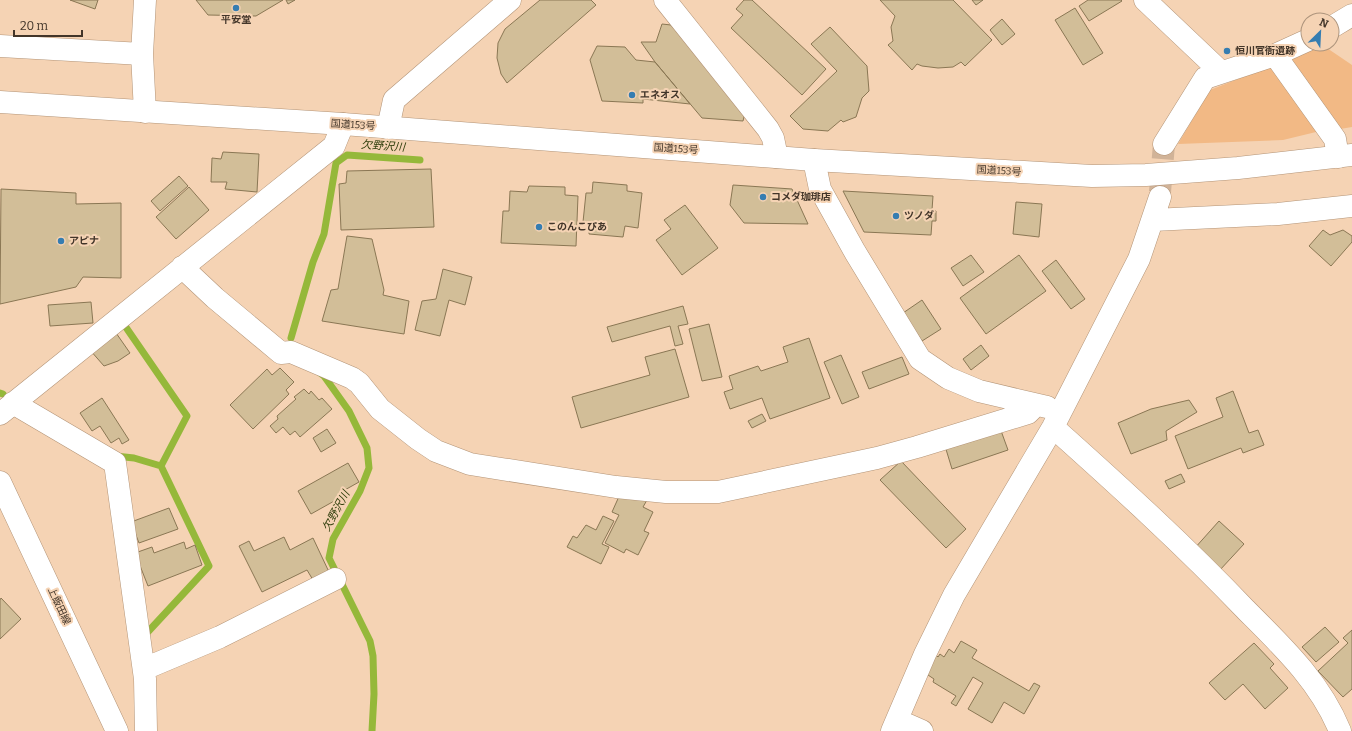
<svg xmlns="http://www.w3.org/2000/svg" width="1352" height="731" viewBox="0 0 1352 731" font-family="Bitter,'Noto Sans JP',serif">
<rect width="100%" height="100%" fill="#f5d3b4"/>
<!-- green -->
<path fill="#f2b985" d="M1321 44 1352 65V127L1340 129 1294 70 1293 59Z
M1271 66 1319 127 1316 132 1283 140 1178 144 1210 90Z"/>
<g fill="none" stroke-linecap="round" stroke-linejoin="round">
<!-- stream -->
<path stroke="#95b83a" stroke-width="7" d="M123 323 187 416 161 466 209 566 145 635V638
M291 338 313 262 324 234 336 163 347 155 420 160
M320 373 324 376 349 411 367 448 369 468 360 491 333 539 329 558 370 641 373 656 374 694 372 731
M0 393 3 394
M115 456 134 458 161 466"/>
</g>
<!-- building -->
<path fill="#d2be98" stroke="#8a7754" d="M70 0H98L95 9Z
M196 0H283L256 16 208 15Z
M286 0H295L288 4Z
M540 0H591L596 5 507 83 501 74 497 58 498 43 505 29Z
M744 0H752L826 69 802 95 731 28 743 15 736 9Z
M880 0H953L992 40 965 66 961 62 953 67 938 68 922 66 917 64 912 70 888 45 893 41 891 27 895 16Z
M972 0H983L976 5Z
M1088 0H1121L1122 1 1089 21 1079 6Z
M1075 8 1103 53 1083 65 1055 20Z
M1002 19 1015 34 1002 45 990 30Z
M662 24 671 25 745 113 743 121 702 118 655 62 641 42H656Z
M830 27 867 66 869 91 862 98 856 117 843 122 841 120 828 131 803 129 790 116 837 71 811 44Z
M597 46 625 47 636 60 655 62 690 104 643 99V103L602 101 590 60Z
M223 152 259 154 257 192 225 189 227 182H211L212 158 221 159Z
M431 169 434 227 341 230 339 184 346 183 347 171Z
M179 176 188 186 160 211 151 201Z
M593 182 627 185V191L642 193 638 228 625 226 623 237 589 234 590 223 583 222 586 193H592Z
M733 185 792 189 808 224 744 223 730 205Z
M529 186 565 187V195L578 196 576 246 501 243 503 211H509L510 191 527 192Z
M189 187 209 210 176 239 156 217Z
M1 189 76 193V204L121 203V278L83 277 76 287 0 304Z
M843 191 933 196 932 210 936 211V221H932L931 235 864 232Z
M1016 202 1042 204 1039 237 1013 234Z
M685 205 718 248 682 275 656 240 671 229 664 220Z
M1323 230 1330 235 1343 230 1352 236V242L1331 266 1309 246Z
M347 236 372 239 384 290 383 295 409 301 404 334 322 321 331 290 338 289Z
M971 255 984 272 963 286 951 268Z
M1019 255 1046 291 986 334 960 298Z
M1056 260 1085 299 1071 309 1042 271Z
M443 269 472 277 465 305 449 300 440 336 415 330 422 301 436 299Z
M922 300 941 329 922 341 903 313Z
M91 302 93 323 50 326 48 305Z
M683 306 688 324 678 326 683 344 675 346 670 326 612 342 607 327Z
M709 324 722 377 702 381 689 329Z
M114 330 130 353 118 361 104 366 90 350Z
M809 338 830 398 770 419 762 398 730 409 724 392 733 389 729 376 758 366 761 371 788 362 783 347Z
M981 345 989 356 971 370 963 359Z
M675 349 689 397 581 428 572 397 650 375 645 357Z
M841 355 859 397 842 404 824 362Z
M902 357 909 374 869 389 862 372Z
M280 368 294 382 286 390 289 394 253 429 230 405 267 369 272 375Z
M304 389 309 394 311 391 319 400 322 398 332 409 300 437 295 431 290 435 283 427 276 433 270 426 278 419 277 416 296 399 294 397Z
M1233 391 1249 433 1258 430 1264 445 1243 453 1241 448 1188 469 1175 436 1223 417 1216 398Z
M102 398 129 440 122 444 119 438 111 443 100 426 92 431 80 413Z
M1189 400 1197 412 1166 431 1167 440 1131 454 1118 423 1151 409Z
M762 414 766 421 752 428 748 421Z
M1000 428 1008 450 952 469 945 446Z
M327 429 336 443 321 452 313 438Z
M901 461 966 529 946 548 880 480Z
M348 463 359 482 343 491 345 495 311 514 298 491Z
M1181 474 1185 482 1169 489 1165 481Z
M621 492 647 500 643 507 653 512 644 531 649 533 638 555 626 549 624 553 605 543 619 515 612 512Z
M169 508 178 529 139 543 131 522Z
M603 516 614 521 602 544 609 547 601 564 567 547 573 536 577 538 586 525 596 530Z
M1219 521 1244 544 1219 571 1194 549Z
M284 537 290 550 313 538 329 572 313 580 307 570 262 592 239 546 249 541 254 551Z
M184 542 186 549 195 545 202 565 148 586 135 553 152 547 154 553Z
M1 598 21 619 0 639V600Z
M1325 627 1339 642 1316 662 1302 647Z
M1352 630V689L1343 697 1318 671 1348 643 1343 638Z
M961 641 977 650 972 658 1029 691 1034 683 1040 686 1024 714 1004 702 992 723 968 709 983 683 973 677 956 706 951 703 956 696 933 682 934 679 925 673 936 655 938 657 940 654 944 657 949 649 954 653Z
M1254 643 1274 664 1270 668 1288 688 1265 709 1243 684 1225 700 1209 683Z"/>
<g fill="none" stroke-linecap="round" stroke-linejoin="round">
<!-- minor-tunnel -->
<path stroke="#d1b398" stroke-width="22" stroke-dasharray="22 11" stroke-linecap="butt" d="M1160 192 1164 144"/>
<!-- minor casing -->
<g stroke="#b39477" stroke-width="23">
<path id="minor" d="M665 0 768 129 773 138 777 157
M1145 0 1221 72
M1332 27 1352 15
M0 46 142 54
M1275 55 1335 139 1338 157
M145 112 142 54 145 0
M388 128 394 100 510 0
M1164 144 1205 78 1275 55 1308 40
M814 160 820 189 855 252 920 359 948 378 979 391 1047 407
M1153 220 1278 214 1352 206
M182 267 215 298 281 353 291 352 352 378 359 383 380 409 418 439 436 451 470 464 616 487 666 492H718L877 458 917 447 1028 413 1036 405
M13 403 115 463 145 679 146 731
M0 414 334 146 343 124
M1053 427C1119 486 1185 546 1246 610 1283 647 1320 682 1340 731
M144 669 220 637 335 579
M897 720 922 731
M892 731 925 654 954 595 1053 427 1139 259 1160 197"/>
</g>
<!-- major casing -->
<g stroke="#b39477" stroke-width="23">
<path id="major" d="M0 482 117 731"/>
</g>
<!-- highway casing -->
<g stroke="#b39477" stroke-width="23">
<path id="highway" d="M0 102 343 124 814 160 1092 176 1146 175 1238 168 1352 155"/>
</g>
<!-- minor -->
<use href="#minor" stroke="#fff" stroke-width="22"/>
<!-- major -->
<use href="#major" stroke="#fff" stroke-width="22"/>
<!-- highway -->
<use href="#highway" stroke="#fff" stroke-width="22"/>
</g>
<!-- markers -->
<g fill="#357db1" stroke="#f5d3b4" stroke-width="1.5">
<circle cx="236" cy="8" r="4"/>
<circle cx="1227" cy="51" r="4"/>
<circle cx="632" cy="95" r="4"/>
<circle cx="763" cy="197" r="4"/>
<circle cx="896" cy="216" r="4"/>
<circle cx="539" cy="227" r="4"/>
<circle cx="61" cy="241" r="4"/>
</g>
<g text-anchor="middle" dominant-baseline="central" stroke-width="4" stroke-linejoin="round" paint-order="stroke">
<!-- poi labels -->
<g font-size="10" font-weight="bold" fill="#423529" stroke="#f5d3b4" text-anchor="start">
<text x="236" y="20" text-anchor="middle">平安堂</text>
<text x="1235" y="51">恒川官衙遺跡</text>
<text x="640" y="95">エネオス</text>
<text x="771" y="197">コメダ珈琲店</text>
<text x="904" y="216">ツノダ</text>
<text x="547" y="227">このんこぴあ</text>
<text x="69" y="241">アピナ</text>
</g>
<!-- street labels -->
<g font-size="10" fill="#423529" stroke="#f5d3b4">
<text transform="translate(353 125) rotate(4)">国道153号</text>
<text transform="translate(676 149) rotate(4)">国道153号</text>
<text transform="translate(999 171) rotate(3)">国道153号</text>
<text transform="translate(59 606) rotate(65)">上飯田線</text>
</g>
<!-- water labels -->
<g font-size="11" font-style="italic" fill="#313f0d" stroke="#f5d3b4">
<text transform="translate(383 146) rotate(4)">欠野沢川</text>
<text transform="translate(336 511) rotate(-61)">欠野沢川</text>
</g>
</g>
<!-- north arrow -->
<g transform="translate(1320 32) rotate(24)"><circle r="19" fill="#f5d3b4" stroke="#ad947c"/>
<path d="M0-3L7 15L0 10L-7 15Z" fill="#357db1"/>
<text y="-6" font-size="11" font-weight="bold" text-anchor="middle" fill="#423529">N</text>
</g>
<!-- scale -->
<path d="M14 30v6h68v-6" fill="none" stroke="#423529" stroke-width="2"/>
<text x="20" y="30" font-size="12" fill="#423529" stroke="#f5d3b4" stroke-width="3" paint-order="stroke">20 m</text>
</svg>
